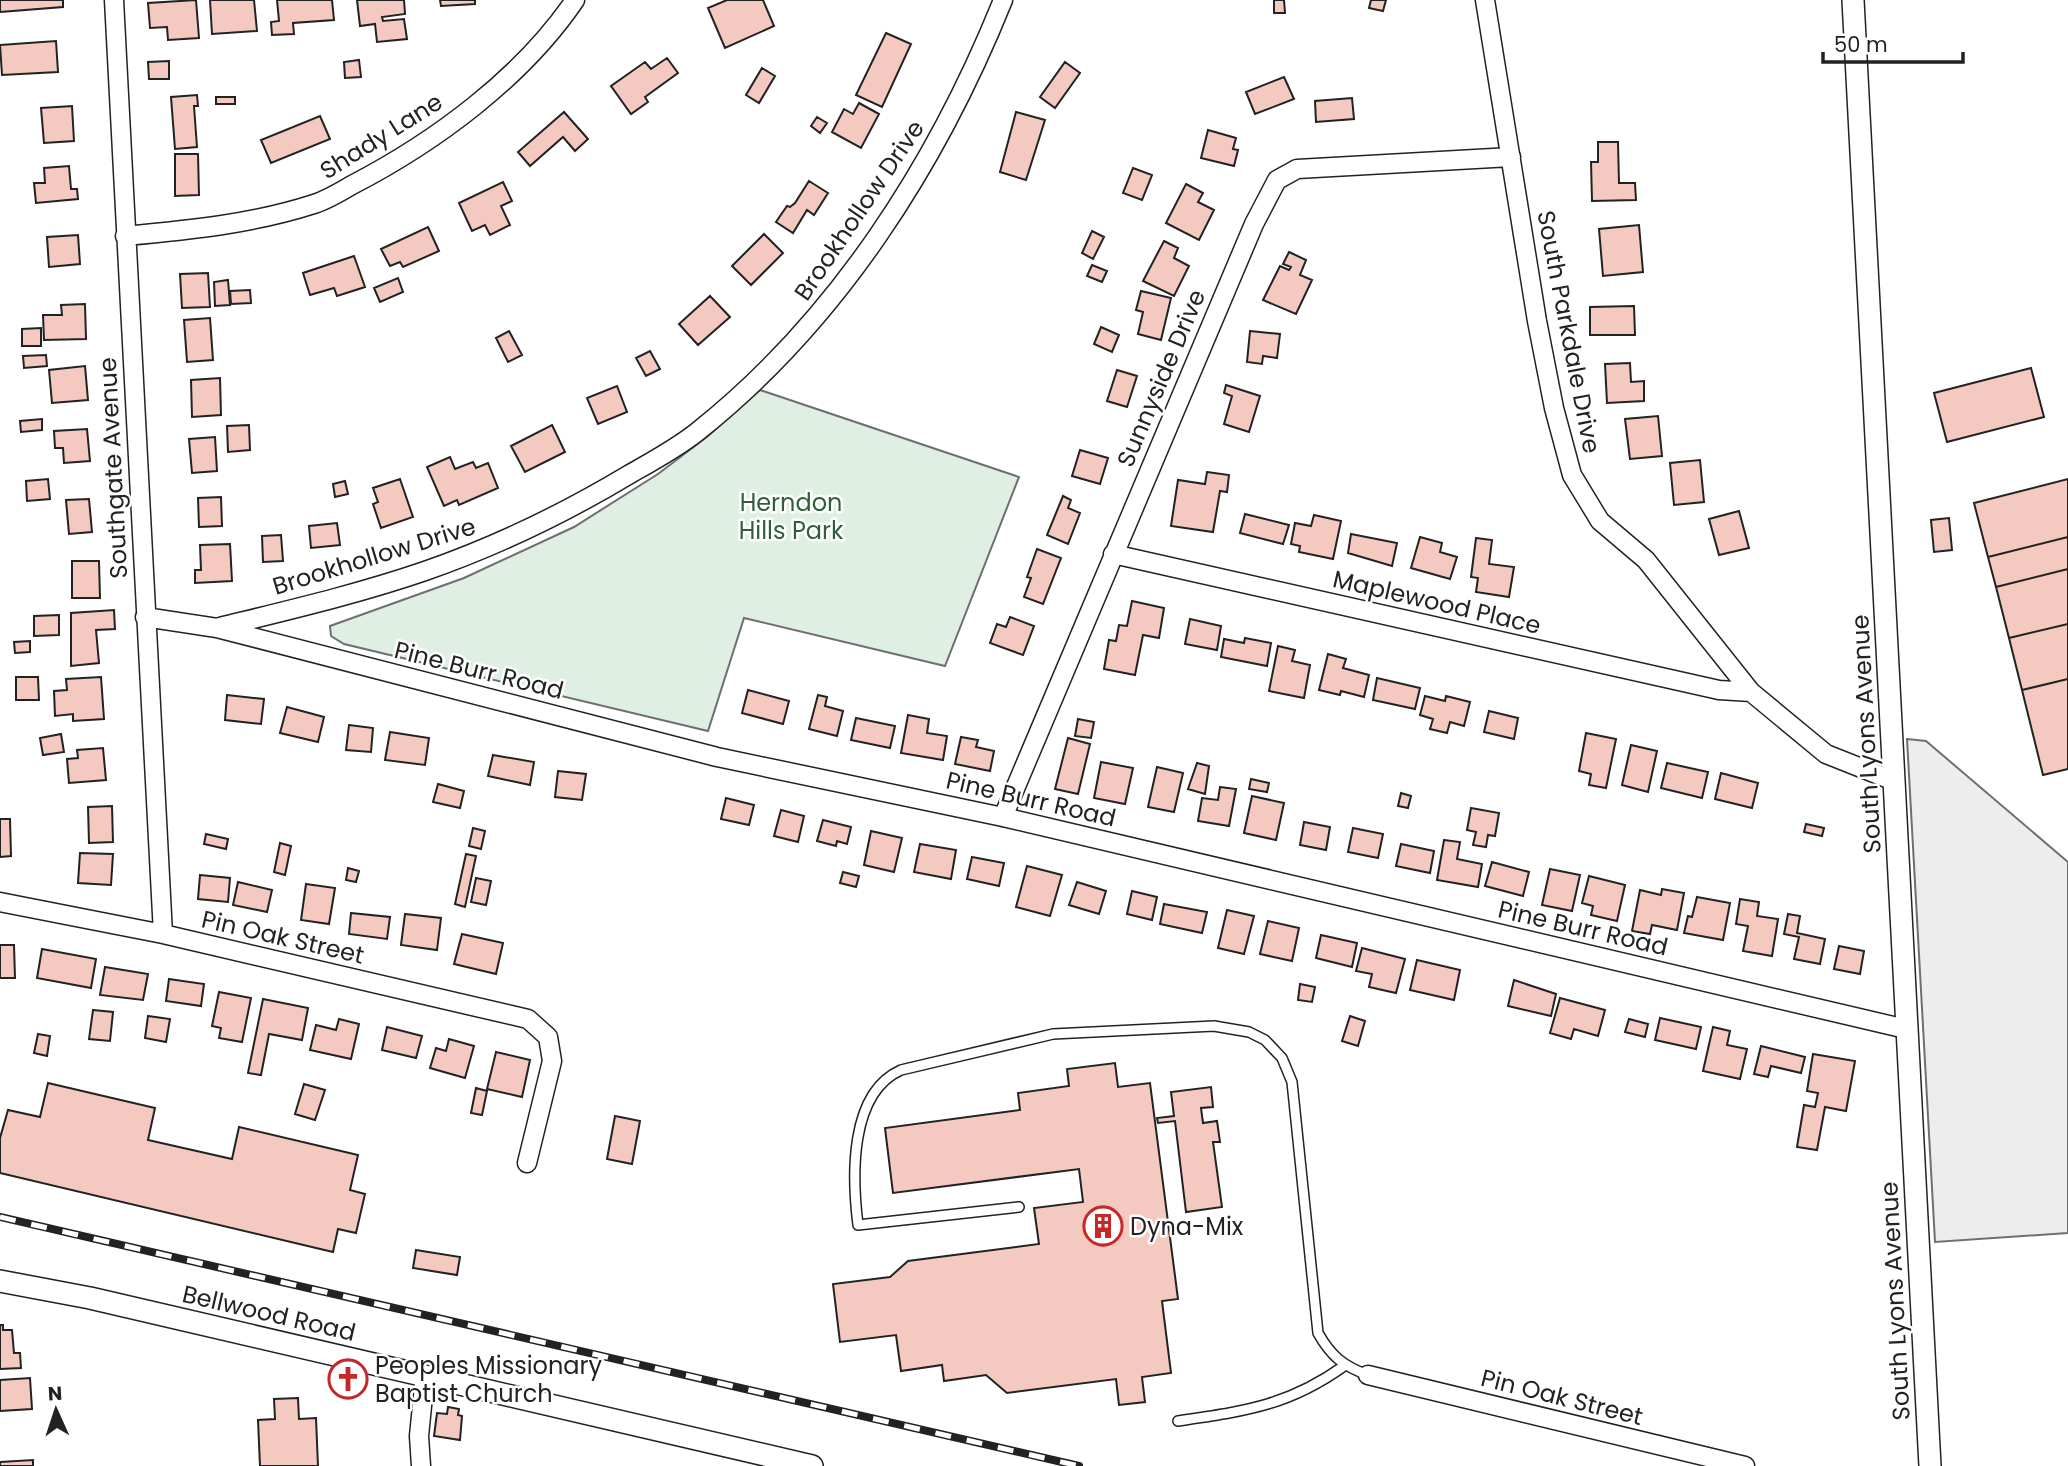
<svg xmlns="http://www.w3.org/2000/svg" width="2068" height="1466" viewBox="0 0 2068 1466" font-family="Poppins,sans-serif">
<rect width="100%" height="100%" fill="#fff"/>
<!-- green -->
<path fill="#e0efe3" stroke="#6f6f6f" stroke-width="2" d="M760 390 1019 477 945 666 744 618 708 731 344 644 331 636 330 626 464 578 574 527 658 474 708 436Z"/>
<!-- parking -->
<path fill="#ededed" stroke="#6f6f6f" stroke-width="2" d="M1907 739 1926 741 2068 862V1233L1935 1242Z"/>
<!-- building -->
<path fill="#f3c9c0" stroke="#222" stroke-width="2" d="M0 0H63V7L0 12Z
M196 0 199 38 168 40 167 27 150 28 148 3Z
M210 0H254L257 31 212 34Z
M277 0H332L334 20 293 23 294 34 272 35 271 22 279 21Z
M357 0H404L405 14 382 17 383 21 404 19 407 39 377 42 375 24 360 26Z
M440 0H475V4L441 6Z
M727 0H763L774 26 725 48 708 8Z
M1274 0H1284L1285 13H1274Z
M1371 0H1386L1383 11 1369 8Z
M886 33 911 44 882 107 856 95Z
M56 41 58 72 2 75 0 45Z
M667 58 678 73 645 97 648 102 631 114 611 86 645 62 651 69Z
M359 60 361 77 345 78 344 62Z
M169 61V79H149L148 62Z
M1065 62 1080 73 1055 108 1040 97Z
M762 68 775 76 759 103 746 95Z
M1284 77 1294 99 1255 114 1246 92Z
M197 95 198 106H194L197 147 175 149 171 97Z
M216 97H235V104H216Z
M1352 98 1354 119 1316 122 1315 101Z
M859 103 879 114 861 148 832 132 844 109 853 114Z
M72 106 74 141 44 143 41 108Z
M564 112 588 139 575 151 563 137 530 166 518 152Z
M1016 112 1045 120 1026 180 1000 172Z
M320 116 330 139 271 163 261 140Z
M817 117 827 123 820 133 811 126Z
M1208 130 1236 138 1233 149 1238 150 1234 166 1201 158Z
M1598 142H1618L1619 183H1635L1636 200 1592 201 1591 162H1598Z
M175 154H198L199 195 175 196Z
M69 166 71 189H77L78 199 36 203 34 183H45L44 168Z
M1133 168 1152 175 1142 200 1123 193Z
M809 181 828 193 814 215 807 210 793 233 776 222 787 206 790 207 795 203Z
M503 182 512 201 501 206 510 225 490 235 485 225 472 231 459 203Z
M1186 184 1203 193 1198 202 1214 210 1199 240 1166 223Z
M1639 225 1643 272 1603 276 1599 229Z
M428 227 439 251 403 267 400 262 390 266 381 249Z
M1092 231 1104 237 1093 259 1082 253Z
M764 234 783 253 751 285 732 266Z
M78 235 80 264 49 267 47 237Z
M1164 241 1178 248 1174 258 1189 266 1174 296 1143 281Z
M1289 252 1306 260 1300 275 1312 280 1296 314 1263 300 1280 266 1289 270 1291 267 1283 264Z
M354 256 365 287 337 296 334 288 310 295 303 273Z
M1092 265 1107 271 1102 282 1087 276Z
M208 273 210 307 182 308 180 274Z
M398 278 403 292 380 302 374 288Z
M228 280 230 305 215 306 214 282Z
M250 290 251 303 231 304 230 291Z
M1141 291 1171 298 1161 340 1138 334 1143 312 1136 310Z
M710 296 730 317 698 345 679 324Z
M85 304 86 339 44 340 43 315H62L61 305Z
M1634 306 1635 335H1590V307Z
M210 318 213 360 187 362 184 320Z
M1101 327 1119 335 1112 352 1094 344Z
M41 328V346H22V329Z
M509 331 522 355 508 362 496 338Z
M1250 331 1280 334 1277 358 1263 356 1262 364 1247 362Z
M650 351 660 369 646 376 636 358Z
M46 355 47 366 24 368 23 356Z
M1630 363 1631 382 1644 381V401L1607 403 1605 364Z
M85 366 88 400 52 403 49 370Z
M2031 368 2044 417 1947 442 1934 393Z
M1117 370 1137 376 1127 407 1107 401Z
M220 378 221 415 192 417 191 380Z
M1226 385 1260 396 1249 432 1224 424 1232 396 1224 393Z
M617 386 627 412 598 424 587 398Z
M1658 416 1662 456 1630 459 1625 419Z
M42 419V430L21 432 20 421Z
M249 425 250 450 228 452 227 426Z
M552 425 565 452 525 472 511 446Z
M87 429 90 461 64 463 63 448H55L54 431Z
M215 437 217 471 192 473 189 439Z
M1080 450 1108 458 1100 484 1072 476Z
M450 457 455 469 473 462 476 468 488 463 498 488 459 505 457 500 444 506 427 467Z
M1700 460 1704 502 1674 505 1670 463Z
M1207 472 1229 475 1227 492 1220 491 1213 532 1171 526 1178 480 1205 484Z
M48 479 50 499 27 501 26 481Z
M400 479 413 517 381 528 373 504 378 502 373 488Z
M2068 479V537L1988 557 1974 503Z
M345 481 348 494 335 497 333 484Z
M1063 496 1071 500 1068 508 1080 513 1068 544 1047 535Z
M221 497 222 526 199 527 198 498Z
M89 499 92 532 69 534 66 500Z
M1739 511 1749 548 1719 555 1709 519Z
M1245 514 1289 525 1283 544 1240 533Z
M1314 515 1341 521 1333 559 1299 552 1300 546 1291 544 1295 523 1311 526Z
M1949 518 1952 550 1934 552 1931 520Z
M337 523 340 545 311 548 309 526Z
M1351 534 1397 543 1392 566 1348 553Z
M281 535 283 561 263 562 262 536Z
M1420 537 1442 543 1440 552 1457 557 1450 579 1411 568Z
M2068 537V569L1996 587 1988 557Z
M1476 538 1492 540 1489 564 1514 567 1509 597 1476 592 1478 578 1471 577Z
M230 544 232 581 195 583V570H201L200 545Z
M1037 549 1061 558 1043 604 1024 597 1031 578 1027 577Z
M72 561H99L100 598H72Z
M2068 569V624L2009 638 1996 587Z
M1132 601 1164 608 1159 638 1143 635 1135 675 1104 669 1109 640 1116 641 1119 625 1127 626Z
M114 610 115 629 96 630 99 663 71 666V613Z
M59 615V635L34 636V616Z
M1010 617 1034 626 1023 655 990 643 997 624 1006 627Z
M1190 619 1221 626 1217 650 1185 644Z
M2068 624V679L2022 690 2009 638Z
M1245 638 1271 643 1267 666 1221 657 1224 639 1244 643Z
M30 641V652L15 653 14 642Z
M1278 646 1295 650 1292 661 1310 665 1304 698 1269 691Z
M1328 654 1346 659 1343 668 1369 675 1364 697 1341 691 1340 695 1319 690Z
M16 677H38L39 700H16Z
M101 677 104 719 73 721V714L55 716 54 691 67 690 66 679Z
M1377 678 1420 688 1415 709 1373 700Z
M2068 679V769L2043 775 2022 690Z
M748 690 789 701 783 724 742 713Z
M227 695 264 699 261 724 225 720Z
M818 695 827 697 825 706 843 711 837 736 809 729Z
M1425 696 1445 701 1446 696 1470 702 1464 726 1450 722 1447 733 1430 729 1433 719 1420 715Z
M287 707 324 717 318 742 280 733Z
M1489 711 1518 718 1514 739 1484 732Z
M908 715 929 719 927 733 947 736 943 760 901 753Z
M856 718 895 726 890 748 851 740Z
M1078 719 1094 722 1091 738 1075 736Z
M349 725 373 728 371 752 346 750Z
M390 732 429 738 425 765 385 760Z
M1586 733 1616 739 1606 788 1589 785 1591 774 1579 771Z
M61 734 64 752 43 755 40 738Z
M961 737 978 740 976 747 994 751 990 771 955 764Z
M1068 738 1090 744 1078 794 1055 789Z
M1631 745 1657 751 1648 792 1622 785Z
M103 748 106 780 69 783 67 759 78 758 77 750Z
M493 755 534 762 530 785 488 776Z
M1101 762 1133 768 1125 804 1094 798Z
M1197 763 1209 766 1205 794 1188 789Z
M1667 763 1708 772 1702 798 1661 788Z
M1157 767 1183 773 1174 812 1148 807Z
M558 771 586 774 582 800 555 797Z
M1721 773 1758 783 1752 808 1715 799Z
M1251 779 1269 783 1267 792 1249 789Z
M438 784 464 791 460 808 433 802Z
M1220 787 1236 789 1229 826 1198 821 1202 798 1218 800Z
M1401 793 1411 796 1408 808 1398 806Z
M1252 796 1284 803 1276 840 1244 833Z
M726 798 754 805 749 825 721 819Z
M112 806 113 842 89 843 88 807Z
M1471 808 1499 813 1495 836 1488 835 1486 847 1473 845 1476 832 1467 830Z
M781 810 804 816 798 842 774 836Z
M0 819H10L11 856 0 857Z
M823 820 851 827 847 844 837 841 836 846 817 841Z
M1304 822 1330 827 1326 850 1300 845Z
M1806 824 1824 828 1822 836 1804 832Z
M473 828 485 831 481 849 469 846Z
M1353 828 1383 834 1378 858 1348 852Z
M871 831 902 838 894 872 864 865Z
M206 834 228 839 226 849 204 844Z
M1444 840 1460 842 1457 859 1482 864 1478 887 1437 880Z
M280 843 291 846 285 875 274 872Z
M920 844 956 850 951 879 914 872Z
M1401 844 1434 851 1430 873 1396 866Z
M80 853 113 854 111 885 78 883Z
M466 854 476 856 465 907 455 904Z
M972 857 1004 863 999 886 967 879Z
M1492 862 1529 872 1523 896 1485 886Z
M1027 866 1062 875 1050 916 1016 907Z
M348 868 359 871 356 882 346 880Z
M1550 869 1580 875 1572 911 1542 905Z
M843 872 859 876 856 887 840 883Z
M200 875 230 878 228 902 198 899Z
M1589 876 1625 885 1617 921 1591 915 1593 906 1582 903Z
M476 878 491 881 486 905 471 902Z
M238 882 272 890 267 912 233 905Z
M1077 882 1106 891 1099 914 1069 905Z
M306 884 335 888 329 924 301 920Z
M1662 889 1684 893 1677 930 1652 925 1650 934 1632 931 1640 890 1661 895Z
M1132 891 1157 897 1152 920 1127 914Z
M1697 897 1730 903 1723 940 1684 933 1688 916 1692 917Z
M1740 899 1759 902 1757 916 1778 919 1772 956 1743 951 1748 926 1736 924Z
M1164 904 1207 912 1202 933 1160 924Z
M1227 910 1254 916 1244 954 1218 948Z
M351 913 390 917 387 939 349 934Z
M405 914 441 918 437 950 401 945Z
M1788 914 1800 916 1797 933 1825 939 1820 964 1794 959 1799 937 1784 934Z
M1268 921 1299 928 1292 961 1260 954Z
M462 934 503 943 496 974 454 964Z
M1321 935 1357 943 1352 967 1316 958Z
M0 945H14L15 978H0Z
M1839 946 1864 951 1860 974 1834 969Z
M1362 948 1405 959 1396 993 1369 987 1372 974 1356 971Z
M42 949 96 959 91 988 37 978Z
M1417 960 1460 970 1454 1000 1410 990Z
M105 967 148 974 143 1000 100 995Z
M169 979 204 984 201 1006 166 1001Z
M1514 980 1556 994 1551 1016 1508 1006Z
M1300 984 1315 987 1312 1002 1298 1000Z
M219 992 251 998 242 1042 219 1038 221 1028 212 1026Z
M1560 998 1605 1010 1598 1036 1574 1029 1571 1039 1550 1033Z
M263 999 308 1008 302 1040 269 1034 261 1075 248 1073Z
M93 1010 113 1012 110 1041 89 1039Z
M148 1016 170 1019 166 1042 145 1038Z
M1350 1016 1365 1021 1358 1046 1342 1041Z
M1660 1018 1701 1027 1696 1049 1655 1040Z
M339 1019 359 1024 351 1059 310 1050 316 1025 336 1030Z
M1629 1019 1648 1024 1645 1037 1625 1032Z
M387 1027 422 1036 416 1058 382 1050Z
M1713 1027 1730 1031 1727 1045 1747 1049 1740 1079 1703 1071Z
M38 1034 50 1036 47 1056 34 1053Z
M449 1039 474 1046 465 1078 430 1068 436 1048 446 1051Z
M1761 1046 1805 1057 1801 1073 1771 1066 1768 1077 1754 1074Z
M496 1052 530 1060 522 1097 487 1089Z
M1813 1054 1855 1061 1846 1111 1825 1107 1817 1150 1797 1147 1804 1105 1815 1107 1818 1093 1807 1091Z
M1115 1063 1118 1087 1150 1083 1178 1299 1162 1301 1171 1373 1142 1377 1145 1402 1119 1405 1116 1379 1007 1393 986 1375 944 1381 942 1365 901 1371 896 1335 840 1342 833 1284 890 1277 908 1261 1039 1244 1034 1208 1083 1202 1079 1169 893 1193 885 1128 1020 1110 1018 1093 1069 1086 1067 1069Z
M48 1083 155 1108 148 1140 232 1159 239 1127 358 1155 350 1190 365 1194 356 1233 338 1229 333 1252 0 1173V1138L8 1110 40 1117Z
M304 1084 325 1090 315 1120 295 1114Z
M1211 1087 1213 1107 1201 1108 1203 1123 1217 1121 1220 1142H1213L1222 1207 1186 1212 1175 1121 1158 1123 1157 1118 1174 1116 1171 1092Z
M476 1088 487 1091 482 1115 471 1113Z
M615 1116 640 1121 632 1164 607 1159Z
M416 1250 460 1257 457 1275 413 1268Z
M0 1325H3V1330H12L14 1353H20L21 1368 0 1369Z
M30 1378 32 1409 0 1411V1380Z
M298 1398 299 1419 316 1418 318 1466H260L258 1420 275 1419 274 1399Z
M448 1407 459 1409 458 1415 462 1416 460 1440 434 1436 437 1413 447 1414Z
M33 1460V1466H0V1462Z"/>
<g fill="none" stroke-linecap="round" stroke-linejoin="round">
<!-- service casing -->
<g stroke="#222" stroke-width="12">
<path id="service" d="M1019 1207 858 1225C852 1177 849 1093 901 1070L1053 1034 1214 1026 1249 1032 1265 1040 1282 1058 1292 1082 1318 1333C1331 1356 1343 1366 1368 1375
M1178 1421C1245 1411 1288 1406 1344 1366"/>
</g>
<!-- minor casing -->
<g stroke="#222" stroke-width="21">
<path id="minor" d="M114 0 163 934
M1485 0 1537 321 1554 408 1572 475 1600 521 1646 560 1751 692 1826 754 1894 781
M125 236C190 230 252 224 314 204 327 200 340 192 352 185 435 142 522 78 575 0
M1113 554 1719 690 1751 692
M145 617 217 628 717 757 1003 817 1906 1029
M220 627C289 610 358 594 425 571 497 546 565 513 630 474 653 461 677 448 697 432 837 321 937 164 1003 0
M1003 817 1254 224 1277 180 1297 169 1511 157
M0 902 163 934 528 1019 548 1037 552 1061 527 1163
M1368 1375 1745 1466
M421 1466 419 1436 425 1376"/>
</g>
<!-- tertiary casing -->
<g stroke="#222" stroke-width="24">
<path id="tertiary" d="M1853 0 1930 1466
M0 1281 90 1298 812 1466"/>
</g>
<!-- service -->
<use href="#service" stroke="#fff" stroke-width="9"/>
<!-- minor -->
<use href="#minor" stroke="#fff" stroke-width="18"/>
<!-- tertiary -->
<use href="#tertiary" stroke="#fff" stroke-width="21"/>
<!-- rail casing -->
<g stroke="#222" stroke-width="8">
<path id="rail" d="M0 1217 1079 1466"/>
</g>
<!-- rail -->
<use href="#rail" stroke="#fff" stroke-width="5" stroke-dasharray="16" stroke-linecap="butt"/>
</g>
<!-- icons -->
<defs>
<g id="building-ring" transform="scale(2.0125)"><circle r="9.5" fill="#fff" stroke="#c62828" stroke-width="1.5"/><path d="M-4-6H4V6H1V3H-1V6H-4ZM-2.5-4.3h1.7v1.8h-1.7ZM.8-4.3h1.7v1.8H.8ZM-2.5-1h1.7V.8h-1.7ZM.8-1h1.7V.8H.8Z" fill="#c62828"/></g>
<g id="church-ring" transform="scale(2.0125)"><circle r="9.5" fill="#fff" stroke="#c62828" stroke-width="1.5"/><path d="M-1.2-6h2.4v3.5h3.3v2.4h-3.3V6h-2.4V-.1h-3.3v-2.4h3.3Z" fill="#c62828"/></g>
</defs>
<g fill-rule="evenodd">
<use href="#building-ring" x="1103" y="1226"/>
<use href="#church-ring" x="348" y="1379"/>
</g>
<g text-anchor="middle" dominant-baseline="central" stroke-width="5" stroke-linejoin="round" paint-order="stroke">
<!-- street labels -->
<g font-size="24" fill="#222" stroke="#fff">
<text transform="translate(381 136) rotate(-32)">Shady Lane</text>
<text transform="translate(859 210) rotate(-56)">Brookhollow Drive</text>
<text transform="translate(1569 332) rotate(79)">South Parkdale Drive</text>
<text transform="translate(1161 378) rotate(-67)">Sunnyside Drive</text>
<text transform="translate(113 468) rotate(-93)">Southgate Avenue</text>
<text transform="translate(374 556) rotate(-17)">Brookhollow Drive</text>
<text transform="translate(1437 602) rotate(13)">Maplewood Place</text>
<text transform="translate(479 670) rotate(14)">Pine Burr Road</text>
<text transform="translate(1866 734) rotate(-93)">South Lyons Avenue</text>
<text transform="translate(1031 799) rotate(13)">Pine Burr Road</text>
<text transform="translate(1583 928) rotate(13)">Pine Burr Road</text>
<text transform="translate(283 937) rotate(13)">Pin Oak Street</text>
<text transform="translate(1895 1301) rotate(-93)">South Lyons Avenue</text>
<text transform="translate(269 1313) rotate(13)">Bellwood Road</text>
<text transform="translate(1562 1397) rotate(14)">Pin Oak Street</text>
</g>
<!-- park labels -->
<g font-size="24" fill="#2f5e38" stroke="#fff">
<text x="791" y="502">Herndon<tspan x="791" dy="28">Hills Park</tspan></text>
</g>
<!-- poi labels -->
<g font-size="24" fill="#222" stroke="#fff" text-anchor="start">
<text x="1130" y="1226">Dyna-Mix</text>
<text x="375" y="1365">Peoples Missionary<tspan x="375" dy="28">Baptist Church</tspan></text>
</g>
</g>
<!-- north arrow -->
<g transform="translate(56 1410) rotate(357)" stroke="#ffffff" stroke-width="5" paint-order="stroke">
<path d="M0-5L12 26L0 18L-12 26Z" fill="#222222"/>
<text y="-10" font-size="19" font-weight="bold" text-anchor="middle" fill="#222222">N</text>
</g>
<!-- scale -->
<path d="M1823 52v10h140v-10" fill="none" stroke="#222222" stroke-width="3.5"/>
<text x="1834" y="52" font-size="21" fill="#222222" stroke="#ffffff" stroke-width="5" paint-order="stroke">50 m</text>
</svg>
